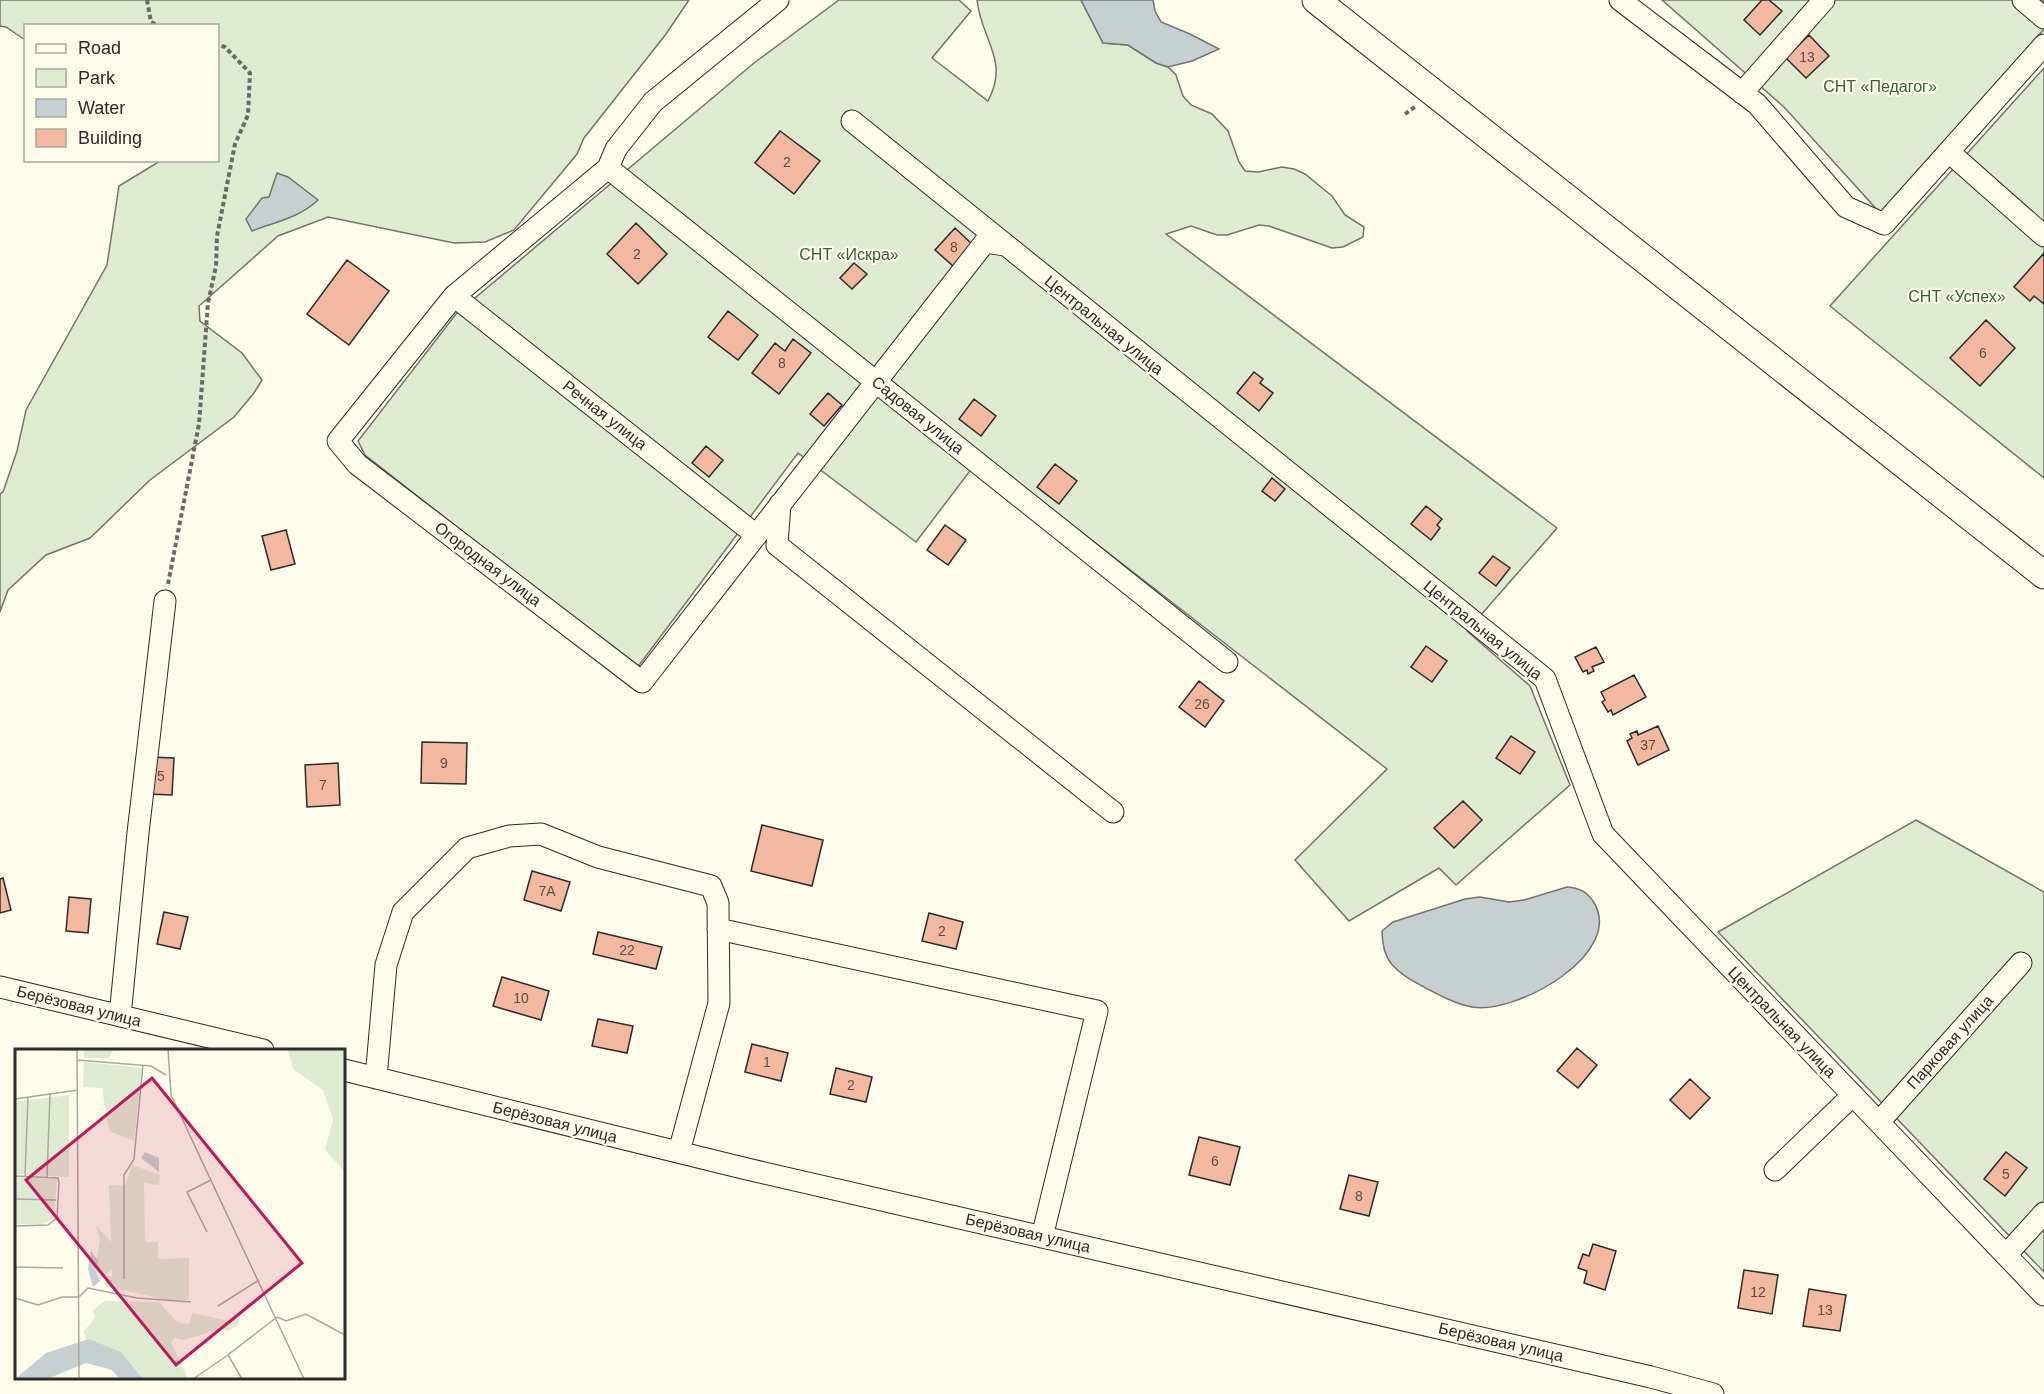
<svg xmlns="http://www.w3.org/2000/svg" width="2044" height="1394" viewBox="0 0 2044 1394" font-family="Arial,sans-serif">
<rect width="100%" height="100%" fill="#fdfbea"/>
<!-- green -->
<path fill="#deebd1" stroke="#74746e" stroke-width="1.5" d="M0 0H689L666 34 584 138 577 154 514 230 485 242 454 243 328 217 278 236 199 306 200 321 242 353 262 380 254 393 234 417 150 480 90 538 46 555 8 590 0 612V494L3 492 17 451 26 410 107 265 119 186 160 161 218 160V26H26L25 40 6 27 0 26Z
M839 0H959L971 11 932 58 988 101C1010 60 981 40 977 0H1081L1103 43 1128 45 1156 63 1168 67 1176 75 1183 96 1191 105 1212 114 1228 131 1239 162 1245 171 1258 172 1282 167 1294 169 1305 174 1332 196 1345 215 1364 227 1363 237 1343 247 1332 248 1269 226 1259 225 1227 235H1217L1191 226 1166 234 1557 528 1467 631 1530 686 1570 785 1456 885 1439 868 1349 921 1295 860 1387 769 982 455 916 542 798 453 637 668 365 455 358 441 456 314 754 63Z
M1662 0H2044V29L1881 214 1784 107Z
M2044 68V478L1830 306Z
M1916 820 2044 892V1272L1718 932Z"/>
<!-- water -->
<path fill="#c7d0d0" stroke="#74746e" stroke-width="1.5" d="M1081 0H1153L1155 11 1161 22 1190 34 1219 49 1192 61 1168 67 1156 63 1128 45 1103 43Z
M277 173 288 177 318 200C299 218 275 222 252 231L246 219 262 198 269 197Z
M1567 887C1579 888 1586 891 1593 901 1627 953 1516 1015 1472 1007 1455 1004 1437 994 1422 986 1396 971 1382 963 1382 931L1393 922 1465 899 1480 897 1509 902 1524 900Z"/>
<!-- building -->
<path fill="#f2b8a0" stroke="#2b2b2b" stroke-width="1.5" d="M1762 0H1769L1782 11 1760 35 1744 20Z
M1809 35 1829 56 1806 78 1786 58Z
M780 131 820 161 794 194 755 163Z
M636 223 667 254 638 284 607 254Z
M955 228 973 245 953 266 935 250Z
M2044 253V304L2034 296 2030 301 2014 287Z
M347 260 389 291 349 345 307 314Z
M854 263 867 274 852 289 840 278Z
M728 311 758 335 738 360 708 337Z
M1986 320 2015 348 1980 386 1950 358Z
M793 339 811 353 779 394 752 373 775 343 785 351Z
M1254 372 1263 379 1260 383 1273 393 1259 411 1237 393Z
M828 393 842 405 824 426 810 414Z
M974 399 996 416 981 436 959 419Z
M706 446 723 460 709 477 692 463Z
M1055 464 1077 481 1059 504 1037 487Z
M1272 478 1285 489 1275 501 1262 491Z
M1426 506 1442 519 1437 525 1440 528 1431 540 1411 524Z
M945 525 966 540 948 565 927 550Z
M286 530 295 564 271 570 262 536Z
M1493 556 1510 568 1496 586 1479 573Z
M1426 646 1447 661 1432 682 1411 667Z
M1596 647 1604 662 1592 667 1594 671 1588 674 1587 670 1583 672 1575 657Z
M1634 675 1646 697 1613 715 1611 710 1608 712 1602 702 1605 700 1601 692Z
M1199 681 1224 701 1205 727 1179 707Z
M1658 726 1669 750 1638 765 1627 741 1632 738 1630 734 1637 731 1638 735Z
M1511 736 1535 752 1520 774 1496 758Z
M422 742 467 743 466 784 421 783Z
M149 757 174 758 172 795 147 794Z
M338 763 340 805 307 807 305 765Z
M1463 801 1482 820 1454 848 1434 828Z
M762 825 823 840 812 886 751 871Z
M532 871 570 882 561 911 524 900Z
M3 878 11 910 0 913V879Z
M69 897 91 899 88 933 66 931Z
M164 912 188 917 180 949 157 944Z
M929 913 963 922 956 949 922 941Z
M598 932 662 947 656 969 593 954Z
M502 977 549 991 541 1020 493 1006Z
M598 1019 633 1026 627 1053 592 1046Z
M752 1044 788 1053 781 1081 745 1072Z
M1577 1048 1597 1065 1578 1088 1557 1071Z
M836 1068 872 1077 866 1102 830 1094Z
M1690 1079 1710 1098 1690 1119 1670 1100Z
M1199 1137 1240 1147 1230 1185 1189 1175Z
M2006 1152 2027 1168 2005 1196 1984 1179Z
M1349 1175 1378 1182 1369 1216 1340 1209Z
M1593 1244 1616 1251 1605 1290 1584 1283 1587 1271 1578 1268 1583 1254 1589 1256Z
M1744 1270 1778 1275 1772 1314 1738 1308Z
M1809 1289 1846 1295 1840 1331 1803 1326Z"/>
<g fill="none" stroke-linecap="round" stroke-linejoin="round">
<!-- minor casing -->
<g stroke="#2b2b2b" stroke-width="23">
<path id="minor" d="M778 0 653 102 616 149 608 168 454 296 338 441 357 464 642 682 985 242 1005 245
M1620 0 1757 104 1846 207 1884 224 2044 45
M2023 0 2044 18
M1742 93 1824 0
M852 121 1545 679 1603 834 2044 1295
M1949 152 2044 236
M608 168 1227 662
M454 296 756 535
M780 504 777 545 1113 812
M718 929 1097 1011 1042 1237
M0 987 263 1050
M120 1016 138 833 165 601
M344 1070 747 1169 1651 1377 1713 1394
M376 1078 386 965 403 912 467 848 509 836 541 834 598 857 711 886 718 903 719 1003 679 1152
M1879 1122 2021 963
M1775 1170 1853 1095
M2006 1255 2044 1213"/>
</g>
<!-- major casing -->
<g stroke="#2b2b2b" stroke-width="29">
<path id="major" d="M1316 0 2044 575"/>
</g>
<!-- path -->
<path stroke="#6a6964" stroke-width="4" stroke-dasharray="4.5 3" stroke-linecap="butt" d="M147 0 151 22 159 26
M1405 114 1416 106
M168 584 199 424 208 303 216 266 217 236 235 144 248 115 250 73 225 47 218 45"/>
<!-- minor -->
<use href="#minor" stroke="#fdfbea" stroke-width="21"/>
<!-- major -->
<use href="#major" stroke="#fdfbea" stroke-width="27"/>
</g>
<g text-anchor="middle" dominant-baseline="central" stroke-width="4.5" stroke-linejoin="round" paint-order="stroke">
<!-- number labels -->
<g font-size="14" fill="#5d4e48">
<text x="1807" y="57">13</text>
<text x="787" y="162">2</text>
<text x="954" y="247">8</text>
<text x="637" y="254">2</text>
<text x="1983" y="353">6</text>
<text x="782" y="363">8</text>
<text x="1202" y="704">26</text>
<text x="1648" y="745">37</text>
<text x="444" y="763">9</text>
<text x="161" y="776">5</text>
<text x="323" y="785">7</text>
<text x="547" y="891">7А</text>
<text x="942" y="931">2</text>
<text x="627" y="950">22</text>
<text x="521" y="998">10</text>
<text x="767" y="1062">1</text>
<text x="851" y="1085">2</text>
<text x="1215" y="1161">6</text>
<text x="2006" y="1174">5</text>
<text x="1359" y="1196">8</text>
<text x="1758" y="1292">12</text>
<text x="1825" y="1310">13</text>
</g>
<!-- park labels -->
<g font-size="16" fill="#34623c" stroke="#fdfbea">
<text x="1880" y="86">СНТ «Педагог»</text>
<text x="849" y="254">СНТ «Искра»</text>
<text x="1957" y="296">СНТ «Успех»</text>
</g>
<!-- street labels -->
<g font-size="16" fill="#2b2b2b" stroke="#fdfbea">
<text transform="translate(1104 325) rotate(39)">Центральная улица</text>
<text transform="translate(605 415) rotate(38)">Речная улица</text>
<text transform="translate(918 415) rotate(39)">Садовая улица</text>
<text transform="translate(488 564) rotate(37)">Огородная улица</text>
<text transform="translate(1483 630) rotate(39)">Центральная улица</text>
<text transform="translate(79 1006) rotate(14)">Берёзовая улица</text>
<text transform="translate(1782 1022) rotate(46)">Центральная улица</text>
<text transform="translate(1950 1042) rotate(-48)">Парковая улица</text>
<text transform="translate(555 1122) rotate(14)">Берёзовая улица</text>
<text transform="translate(1028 1233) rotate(13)">Берёзовая улица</text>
<text transform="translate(1501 1342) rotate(13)">Берёзовая улица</text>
</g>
</g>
<!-- overview -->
<g transform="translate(15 1049)">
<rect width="330" height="330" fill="#fdfbea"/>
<path d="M69 0H98L94 9H69ZM273 0H330V123L310 101 318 70 308 41 278 20ZM69 13 127 19 119 92 94 82 87 39 68 38ZM54 46V128L0 125V53ZM117 116 145 126 144 136 129 134 130 193H143V210L174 209V251L156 252 90 237 91 227H97V219L85 232 80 220 85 191 81 176 96 193 94 136 110 137ZM0 128 42 130 39 169 27 175H0ZM90 252 144 253 162 273 174 275 178 264 213 272 224 270V275L213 282 205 280 169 291 160 289 156 293 173 330H128L106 303 71 291 69 282 80 269 78 261Z" fill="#deebd1"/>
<path d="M130 103 144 109V123L126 109ZM76 202 84 213 80 220 85 232 78 238 73 220ZM74 290 106 303 128 330H105L97 321 71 314 32 330H0L31 304Z" fill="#c7d0d0"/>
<path fill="none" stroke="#a9a89e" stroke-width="1.5" d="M38 0 62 1M62 0 64 330M153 0 156 46 289 330M62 11 136 17 151 26M0 50 63 41M0 127 43 129 44 134 42 169 33 176 0 177M10 127 13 48M32 128 35 45M0 150 41 151M192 183 172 143 196 131M0 218 48 219M109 230V126L119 110 128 16M0 249 23 256 47 248H64L73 239 122 249 176 253M203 257 244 231M262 268 271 272 291 265 330 286M178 330 213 306M227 330 213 306 262 268"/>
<path fill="#c2185b" fill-opacity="0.15" stroke="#c2185b" stroke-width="3" d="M137 29 287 214 161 316 11 131Z"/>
<rect width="330" height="330" fill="none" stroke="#2b2b2b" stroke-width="3"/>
</g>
<!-- legend -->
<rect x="24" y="24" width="195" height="138" fill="#fdfbea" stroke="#a9a89e" stroke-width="1.5"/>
<rect x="36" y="44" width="30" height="9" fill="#fdfbea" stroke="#a9a89e" stroke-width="1.5"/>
<text x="78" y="54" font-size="18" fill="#2b2b2b">Road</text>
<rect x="36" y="69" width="30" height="18" fill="#deebd1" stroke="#a9a89e" stroke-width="1.5"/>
<text x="78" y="84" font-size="18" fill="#2b2b2b">Park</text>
<rect x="36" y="99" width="30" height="18" fill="#c7d0d0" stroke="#a9a89e" stroke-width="1.5"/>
<text x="78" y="114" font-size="18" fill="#2b2b2b">Water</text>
<rect x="36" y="129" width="30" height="18" fill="#f2b8a0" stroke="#a9a89e" stroke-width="1.5"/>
<text x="78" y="144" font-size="18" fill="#2b2b2b">Building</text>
</svg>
